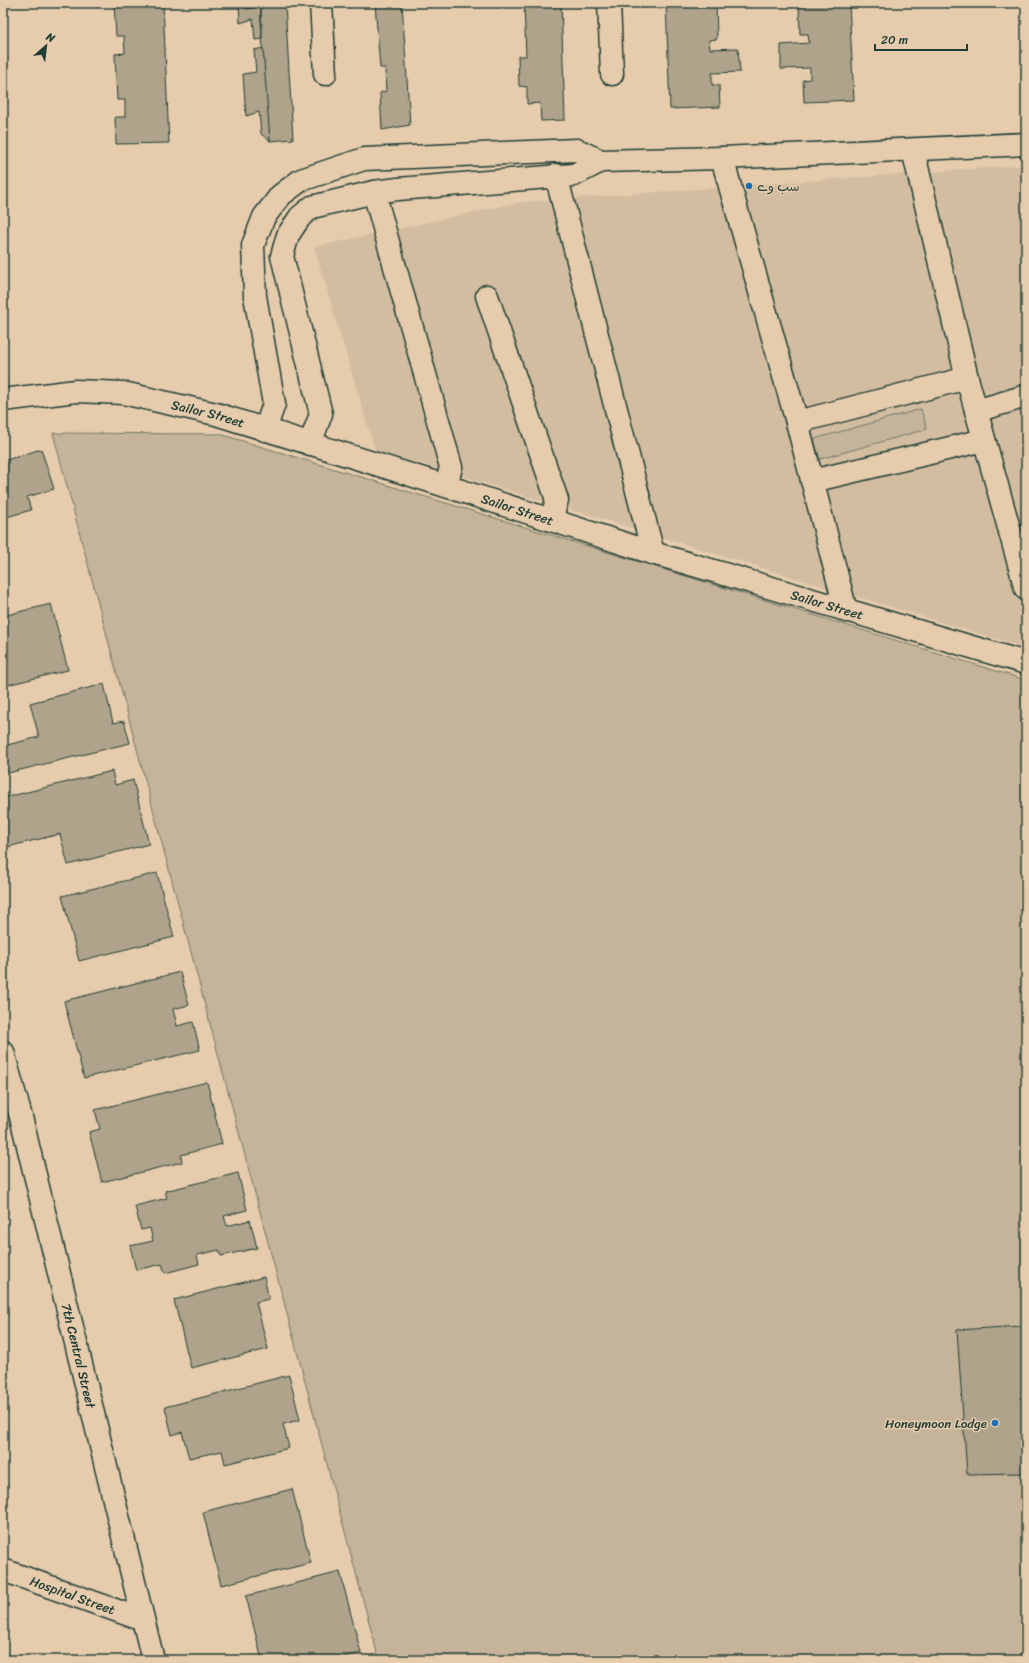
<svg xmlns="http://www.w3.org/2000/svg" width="1029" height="1663" viewBox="0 0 1029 1663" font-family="Sriracha,'Playpen Sans Arabic',sans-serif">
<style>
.built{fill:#d2bda1}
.green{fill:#c5b49a;stroke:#727867}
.building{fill:#afa38b;stroke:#1f3d34}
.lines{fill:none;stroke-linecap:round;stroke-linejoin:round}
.minor-casing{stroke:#1f3d34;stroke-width:25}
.tertiary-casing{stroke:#1f3d34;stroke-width:25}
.minor{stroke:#e6ccad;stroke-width:22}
.tertiary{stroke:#e6ccad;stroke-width:22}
.poi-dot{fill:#1f6fb2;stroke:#e6ccad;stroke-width:1.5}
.labels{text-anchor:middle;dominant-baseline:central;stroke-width:3;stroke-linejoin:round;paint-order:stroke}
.poi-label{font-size:13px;fill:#1f3d34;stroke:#e6ccad;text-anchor:start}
.street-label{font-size:13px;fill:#1f3d34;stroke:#e6ccad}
</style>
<rect width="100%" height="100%" fill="#e6ccad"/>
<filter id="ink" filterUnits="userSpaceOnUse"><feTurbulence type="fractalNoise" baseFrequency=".025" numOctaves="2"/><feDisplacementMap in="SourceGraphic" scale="8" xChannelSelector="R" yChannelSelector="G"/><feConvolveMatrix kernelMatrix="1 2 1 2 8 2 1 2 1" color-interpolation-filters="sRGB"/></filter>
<g filter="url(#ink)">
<!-- built -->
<polygon class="built" points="1026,165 1026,648 375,450 314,247 521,202"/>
<!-- green -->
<g class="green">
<polygon points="921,409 927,429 820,459 814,439"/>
<polygon points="53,433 220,434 1026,680 1026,1660 379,1660"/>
</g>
<!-- building -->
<g class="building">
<polygon points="114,3 163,3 169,143 116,144 115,117 125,117 125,100 117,100 115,54 125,53 124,36 116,36"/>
<polygon points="239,3 260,3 262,39 255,40 253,19 240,23"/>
<polygon points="246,3 285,3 293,139 270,141 265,100 251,104 250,83 264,81 261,7 246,9"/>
<polygon points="375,3 402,3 410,125 382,130 380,93 386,91 385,68 380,68"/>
<polygon points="524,3 561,3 565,120 541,121 540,103 527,104 527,87 519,86 518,56 526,56"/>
<polygon points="666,3 716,3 717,39 709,40 710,49 738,48 740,72 712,73 712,85 719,85 720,107 670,109"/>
<polygon points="799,3 849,3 854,100 804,102 803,80 810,79 810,68 781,69 781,45 809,43 808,34 800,34"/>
<polygon points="263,48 270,141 261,134 259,112 246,116 243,74 256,72 254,50"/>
<polygon points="41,449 54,489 27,497 31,510 3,518 3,461"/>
<polygon points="51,604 68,670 3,686 3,616"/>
<polygon points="104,684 113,723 124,721 130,743 4,774 3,746 39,737 30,703"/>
<polygon points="112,771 115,785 133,780 149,844 68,865 60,834 3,848 3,798"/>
<polygon points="157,873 174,937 79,961 62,896"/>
<polygon points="180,972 189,1005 173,1009 177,1026 193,1022 200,1050 84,1078 64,1001"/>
<polygon points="207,1082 222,1144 181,1155 182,1162 102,1182 89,1132 100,1129 95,1110"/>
<polygon points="238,1173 247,1210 224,1216 227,1226 250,1220 257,1248 221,1256 219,1250 197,1255 199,1264 165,1273 162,1264 136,1270 130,1246 153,1241 150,1228 141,1230 135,1206 167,1198 165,1191"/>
<polygon points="264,1277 269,1299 256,1302 268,1349 191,1368 174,1300"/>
<polygon points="1022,1326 1026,1372 1026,1473 967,1474 957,1330"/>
<polygon points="289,1375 300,1420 283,1424 289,1448 225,1464 222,1451 189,1458 182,1432 172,1435 165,1407"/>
<polygon points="292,1489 311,1563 221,1585 203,1512"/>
<polygon points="340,1572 361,1653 333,1660 262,1660 246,1596"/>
</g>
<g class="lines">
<defs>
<g id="minor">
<polyline points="321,3 325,74"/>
<polyline points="609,3 612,74"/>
<polyline points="913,150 967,378 1026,589"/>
<polyline points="722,158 797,422 846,611"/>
<polyline points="556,175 653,553"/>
<polyline points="374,192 451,467 446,486"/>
<polyline points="487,296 557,500 551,520"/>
<polyline points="976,411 1026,396"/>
<polyline points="797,422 967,378"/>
<polyline points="265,430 274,404 255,296 253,245 264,217 281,195 301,180 364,159 577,150 601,161"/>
<polyline points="310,444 321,414 282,256 288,235 300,217 312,207 374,192 398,189 574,175 601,161 722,158 1026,144"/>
<polyline points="812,481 984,440"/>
<path id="s1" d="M 3,1052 L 21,1117 L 153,1660"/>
<path id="s2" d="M 3,1570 L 143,1620"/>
</g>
<g id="tertiary">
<path id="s3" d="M 3,400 L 76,391 L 123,393 L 216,414 L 446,486 L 653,553 L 1026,663"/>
</g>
</defs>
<!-- minor casing -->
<use href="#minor" class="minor-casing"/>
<!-- tertiary casing -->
<use href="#tertiary" class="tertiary-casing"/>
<!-- minor -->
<use href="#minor" class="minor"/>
<!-- tertiary -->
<use href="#tertiary" class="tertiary"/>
</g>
</g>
<!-- markers -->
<g class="poi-dot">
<circle cx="749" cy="186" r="4"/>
<circle cx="995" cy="1423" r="4"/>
</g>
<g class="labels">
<!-- poi labels -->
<g class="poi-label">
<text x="757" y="186">سب وے</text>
<text x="987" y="1423" text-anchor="end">Honeymoon Lodge</text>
</g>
<!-- street labels -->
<g class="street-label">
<text stroke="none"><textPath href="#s3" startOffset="208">Sailor Street</textPath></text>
<text stroke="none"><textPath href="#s3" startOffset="532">Sailor Street</textPath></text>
<text stroke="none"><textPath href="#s3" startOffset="856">Sailor Street</textPath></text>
<text stroke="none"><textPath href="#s1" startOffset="313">7th Central Street</textPath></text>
<text stroke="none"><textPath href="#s2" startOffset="74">Hospital Street</textPath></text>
</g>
</g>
<!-- margin -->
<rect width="1029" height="1663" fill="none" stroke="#e6ccad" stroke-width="16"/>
<rect x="8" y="8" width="1013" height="1647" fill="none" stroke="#1f3d34" stroke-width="1.5" filter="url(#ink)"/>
<!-- north arrow -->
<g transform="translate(46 46) rotate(28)" stroke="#e6ccad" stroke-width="3" paint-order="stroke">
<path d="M0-3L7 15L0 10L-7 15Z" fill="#1f3d34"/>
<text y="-6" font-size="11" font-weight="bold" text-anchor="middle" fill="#1f3d34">N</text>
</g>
<!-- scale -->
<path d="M875 44v6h92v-6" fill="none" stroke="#1f3d34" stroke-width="2"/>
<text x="881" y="44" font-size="12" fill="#1f3d34" stroke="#e6ccad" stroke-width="3" paint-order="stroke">20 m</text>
</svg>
